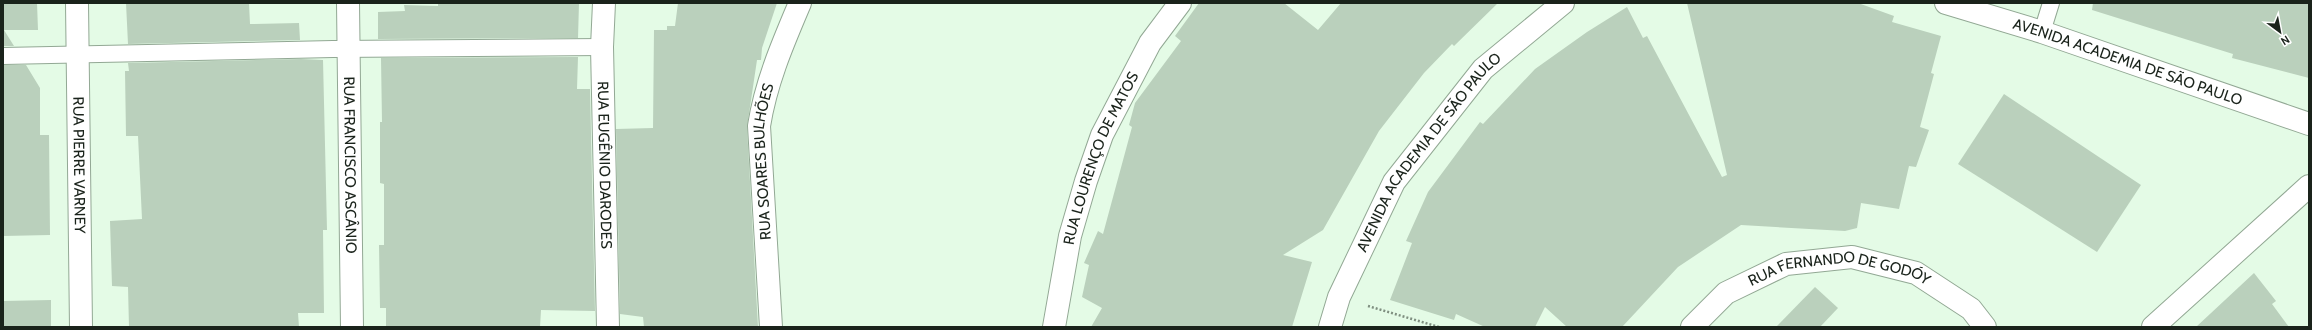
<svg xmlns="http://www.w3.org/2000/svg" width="2312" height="330" viewBox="0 0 2312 330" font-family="Cabin,sans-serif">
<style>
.building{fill:#bad0bc}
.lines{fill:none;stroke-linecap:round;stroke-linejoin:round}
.service-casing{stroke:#92a894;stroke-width:18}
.minor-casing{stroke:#92a894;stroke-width:24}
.path{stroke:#7f8f80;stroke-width:2.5;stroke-dasharray:2 2;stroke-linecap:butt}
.service{stroke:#fff;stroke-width:16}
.minor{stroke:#fff;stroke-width:22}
.labels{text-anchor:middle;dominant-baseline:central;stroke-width:4;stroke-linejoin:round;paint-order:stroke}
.street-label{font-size:15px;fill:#1a231b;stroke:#fff}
</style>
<rect width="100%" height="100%" fill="#e4fbe6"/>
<!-- building -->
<g class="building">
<polygon points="3,3 37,3 38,30 4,30 14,46 3,46"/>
<polygon points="126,3 249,3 250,24 299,23 300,40 128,44"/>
<polygon points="438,3 579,3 578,38 378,39 378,12 405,11 404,5 438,6"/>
<polygon points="678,3 777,3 762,48 761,60 757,60 747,127 758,327 644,327 643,317 620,314 616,129 653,128 654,30 667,30 667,26 675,26"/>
<polygon points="1199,3 1284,3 1318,30 1341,3 1498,3 1454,46 1452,44 1424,73 1379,131 1323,230 1283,255 1312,262 1292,327 1091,327 1102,308 1082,297 1089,265 1084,263 1098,231 1103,234 1132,127 1129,125 1135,103 1181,41 1175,36"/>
<polygon points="1687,3 1858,3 1894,16 1892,22 1941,36 1931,73 1934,74 1920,127 1929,130 1916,167 1909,166 1899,209 1861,203 1857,228 1845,231 1741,225 1678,267 1622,327 1567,327 1545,307 1535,327 1485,327 1456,314 1454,320 1390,300 1412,243 1406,241 1428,192 1480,122 1483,124 1535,69 1587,32 1627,7 1643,38 1647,36 1722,177 1727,175"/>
<polygon points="2093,3 2309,3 2309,78 2232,58 2233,54 2092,10"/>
<polygon points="578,57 577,89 590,89 595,311 541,310 540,327 386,327 386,308 380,308 379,245 384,245 384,184 380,183 380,122 382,122 381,58"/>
<polygon points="301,59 323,60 327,230 323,230 324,313 298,313 299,327 129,327 128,287 112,286 110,221 142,219 138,136 126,136 125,71 129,71 128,63"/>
<polygon points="3,65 26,65 40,88 40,135 49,135 50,235 3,236"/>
<polygon points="2004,94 2141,185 2097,252 1958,164"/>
<polygon points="2254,273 2276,301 2272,304 2289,327 2196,327"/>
<polygon points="1815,287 1838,308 1820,327 1776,327"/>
<polygon points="51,300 51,327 3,327 3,301"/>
</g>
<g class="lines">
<defs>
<g id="service">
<polyline points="2042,32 2051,3"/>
<polyline points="3,56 333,49 602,47"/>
</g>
<g id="minor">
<path id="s1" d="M 77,3 L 81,327"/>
<path id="s2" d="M 348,3 L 352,327"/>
<path id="s3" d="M 604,3 L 602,47 L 608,327"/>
<path id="s4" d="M 1946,3 L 2042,32 L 2309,124"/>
<path id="s5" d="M 771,327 L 759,126 C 766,82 783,43 800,3"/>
<path id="s6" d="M 1054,327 L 1070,236 L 1086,181 L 1102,135 L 1150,43 L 1180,3"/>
<path id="s7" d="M 1330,327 L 1339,297 L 1394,182 L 1483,69 L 1563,3"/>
<path id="s8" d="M 1692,327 L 1726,293 L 1786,264 L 1852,257 L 1916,273 L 1971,309 L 1985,327"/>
<polyline points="2153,327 2309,186"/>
</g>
</defs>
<!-- service casing -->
<use href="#service" class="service-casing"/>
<!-- minor casing -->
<use href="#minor" class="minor-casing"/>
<!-- path -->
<polyline class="path" points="1368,306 1439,327"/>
<!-- service -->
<use href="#service" class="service"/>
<!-- minor -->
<use href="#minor" class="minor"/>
</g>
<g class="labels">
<!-- street labels -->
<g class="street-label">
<text stroke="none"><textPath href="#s4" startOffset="191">AVENIDA ACADEMIA DE SÃO PAULO</textPath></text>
<text stroke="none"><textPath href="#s7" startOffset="203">AVENIDA ACADEMIA DE SÃO PAULO</textPath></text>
<text stroke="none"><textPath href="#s6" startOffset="176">RUA LOURENÇO DE MATOS</textPath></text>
<text stroke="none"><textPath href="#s5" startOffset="166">RUA SOARES BULHÕES</textPath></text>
<text stroke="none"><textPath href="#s1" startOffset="162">RUA PIERRE VARNEY</textPath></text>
<text stroke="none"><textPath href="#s2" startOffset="162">RUA FRANCISCO ASCÂNIO</textPath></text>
<text stroke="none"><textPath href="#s3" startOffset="162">RUA EUGÊNIO DARODES</textPath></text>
<text stroke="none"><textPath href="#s8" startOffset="168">RUA FERNANDO DE GODÓY</textPath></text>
</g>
</g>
<!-- border -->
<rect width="2312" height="330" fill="none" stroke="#1a231b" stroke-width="8"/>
<!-- north arrow -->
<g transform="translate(2280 32) rotate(148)" stroke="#ffffff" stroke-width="3" paint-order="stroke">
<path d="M0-3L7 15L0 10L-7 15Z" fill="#1a231b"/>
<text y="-6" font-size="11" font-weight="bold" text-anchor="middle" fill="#1a231b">N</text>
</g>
</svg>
